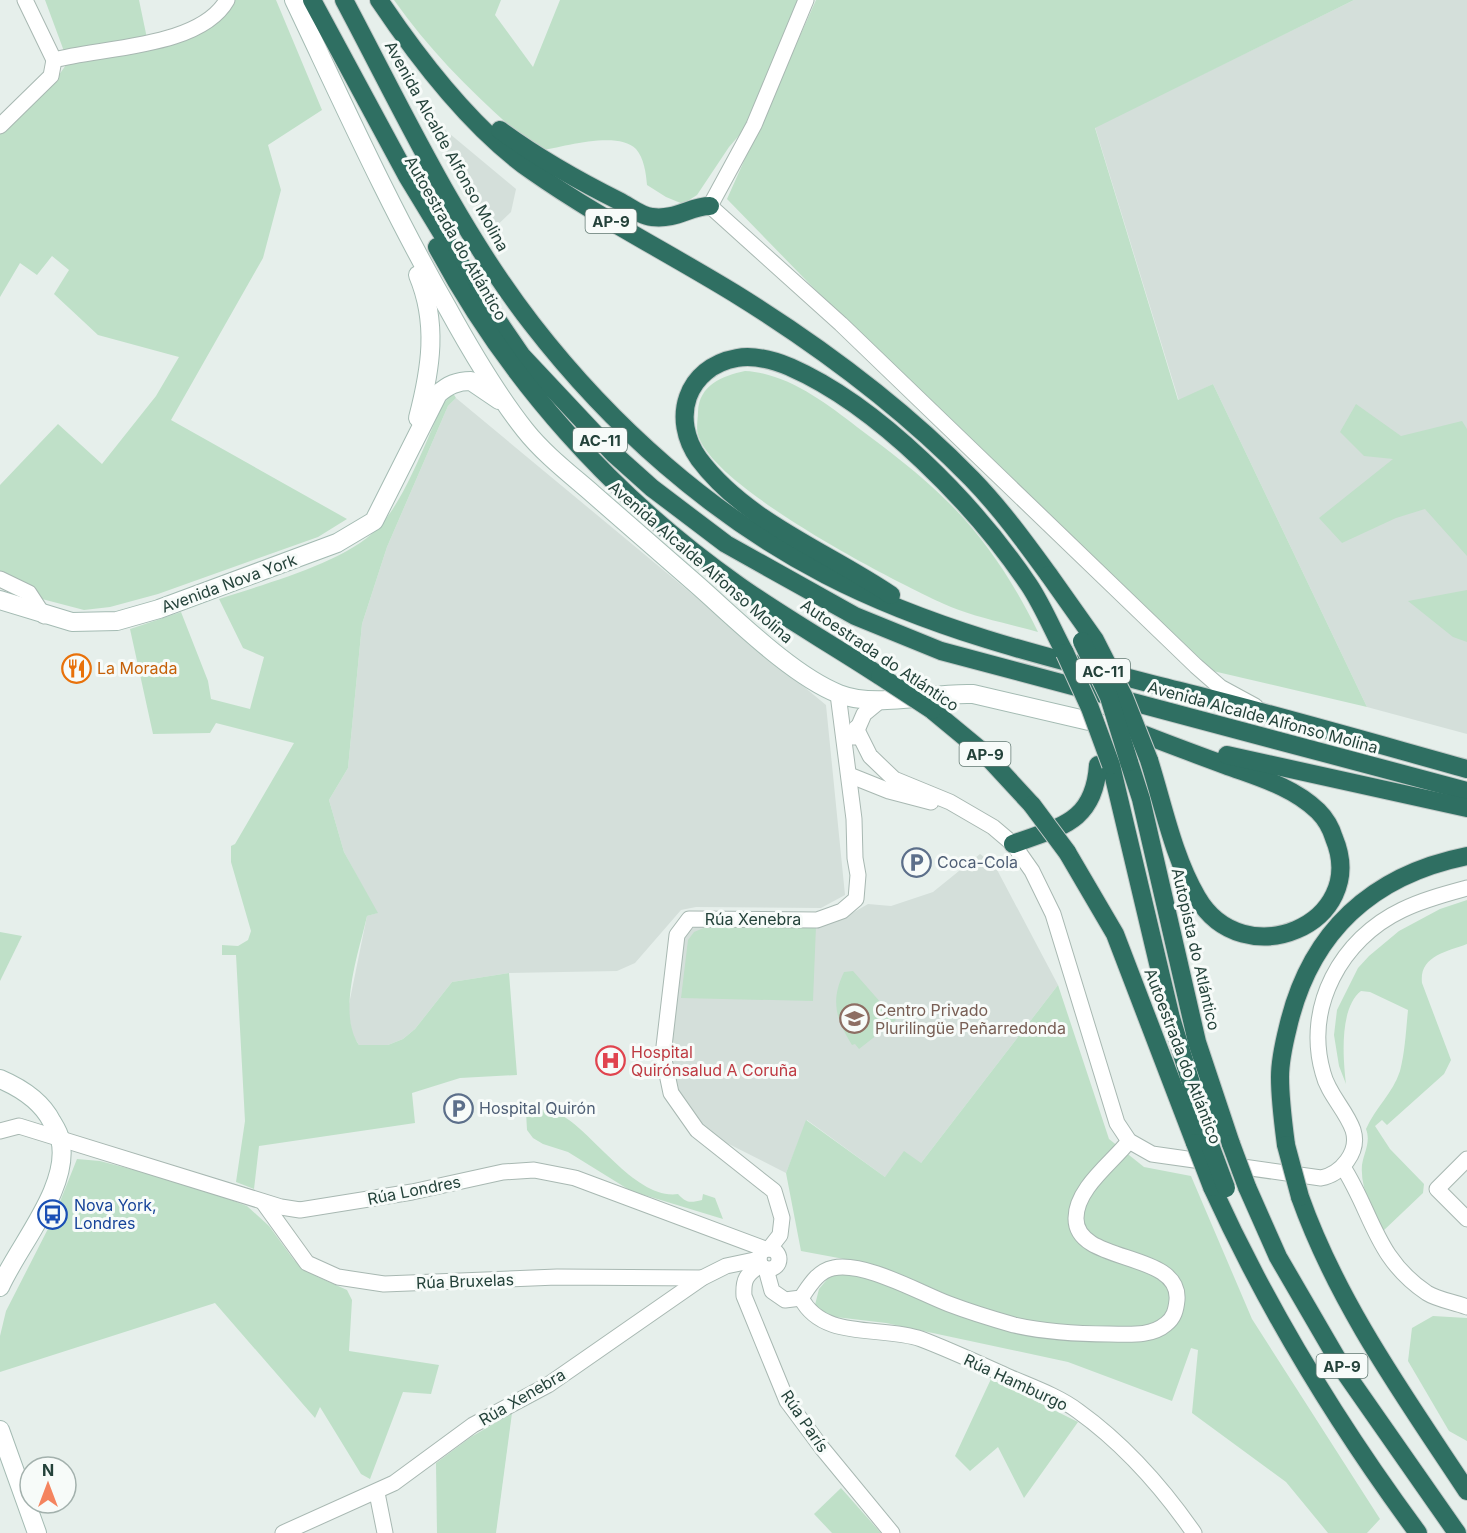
<svg xmlns="http://www.w3.org/2000/svg" width="1467" height="1533" viewBox="0 0 1467 1533" font-family="Inter,sans-serif">
<style>
.built{fill:#d4dfda}
.green{fill:#bfe0c8}
.lines{fill:none;stroke-linecap:round;stroke-linejoin:round}
.street-casing{stroke:#a8b8b2;stroke-width:17}
.secondary-casing{stroke:#a4bbb3;stroke-width:20}
.highway-casing{stroke:#c2cac8;stroke-width:20}
.street{stroke:#fff;stroke-width:15}
.secondary{stroke:#fff;stroke-width:18}
.highway{stroke:#2f6f62;stroke-width:18}
.highway-bridge-casing{stroke:#c2cac8;stroke-width:20;stroke-linecap:butt}
.highway-bridge{stroke:#2f6f62;stroke-width:18}
.labels{text-anchor:middle;dominant-baseline:central;stroke-width:6;stroke-linejoin:round;paint-order:stroke}
.shield{fill:#f7fbf9;stroke:#637a73;stroke-width:1.5}
.shield-label{font-size:15px;font-weight:bold;fill:#24423a}
.street-label{font-size:16px;fill:#24423a;stroke:#f7fbf9}
.food-label{font-size:16px;fill:#c56008;stroke:#f7fbf9;text-anchor:start}
.service-label{font-size:16px;fill:#4e5e75;stroke:#f7fbf9;text-anchor:start}
.education-label{font-size:16px;fill:#785e54;stroke:#f7fbf9;text-anchor:start}
.health-label{font-size:16px;fill:#be3a42;stroke:#f7fbf9;text-anchor:start}
.transit-label{font-size:16px;fill:#164399;stroke:#f7fbf9;text-anchor:start}
</style>
<rect width="100%" height="100%" fill="#e6efeb"/>
<!-- built -->
<g class="built">
<polygon points="1354,0 1467,0 1467,734 1367,707 1213,384 1179,401 1095,127"/>
<polygon points="444,129 516,189 511,212 490,232 439,137"/>
<polygon points="456,398 826,705 845,895 821,908 696,907 681,910 635,963 617,971 509,973 452,982 415,1029 403,1039 388,1045 359,1045 352,1034 348,1009 367,916 377,913 344,852 329,800 348,768 362,624 387,547 448,406"/>
<polygon points="980,854 994,864 1058,985 921,1163 885,1177 807,1120 786,1173 701,1130 677,1096 671,1053 684,938 691,929 705,923 842,919 868,904 891,906 933,892"/>
</g>
<!-- green -->
<g class="green">
<path d="M 45,0 L 139,0 L 149,48 C 174,38 223,26 233,0 L 276,0 L 322,110 L 268,145 L 281,190 L 263,258 L 171,420 L 347,519 L 318,537 L 158,594 L 110,607 L 84,610 L 0,588 L 0,485 L 58,424 L 102,464 L 156,396 L 179,357 L 98,335 L 54,294 L 69,270 L 52,256 L 37,275 L 20,263 L 0,297 L 0,132 L 54,82 L 68,62 Z"/>
<path d="M 394,0 L 501,0 L 495,15 L 533,67 L 560,0 L 802,0 L 750,123 L 729,147 L 697,195 L 683,204 L 666,197 L 647,185 C 646,173 644,158 636,149 C 618,130 562,147 539,151 C 485,106 435,58 394,0 Z"/>
<polygon points="816,0 1354,0 1095,128 1178,400 1213,384 1367,707 1213,671 836,311 727,199"/>
<path d="M 745,371 C 786,373 825,402 857,427 C 888,450 920,474 948,502 C 986,539 1015,585 1038,632 C 1010,624 978,618 951,607 C 898,584 714,489 698,435 C 696,428 698,418 698,412 C 699,385 722,376 745,371 Z"/>
<path d="M 453,393 L 456,398 L 448,406 L 387,547 L 362,624 L 348,768 L 329,800 L 344,852 L 378,913 L 367,916 C 359,952 337,1013 359,1045 L 388,1045 L 403,1039 L 415,1029 L 452,982 L 509,973 L 517,1075 L 460,1078 L 412,1093 L 415,1123 L 259,1146 L 254,1189 L 236,1182 L 245,1121 L 236,955 L 222,955 L 222,945 L 238,946 L 248,940 L 251,931 L 231,862 L 231,846 L 235,844 L 294,743 L 216,723 L 210,733 L 153,734 L 130,629 L 181,612 L 208,681 L 211,699 L 250,709 L 264,657 L 243,648 L 219,599 C 264,584 344,563 377,529 C 405,501 426,440 443,404 Z"/>
<polygon points="1356,404 1401,436 1462,421 1467,429 1467,556 1425,509 1396,518 1342,543 1319,518 1393,459 1364,456 1340,432"/>
<polygon points="1467,590 1467,642 1453,637 1408,601"/>
<path d="M 1467,900 L 1467,944 C 1446,952 1419,956 1422,983 L 1451,1060 L 1444,1074 L 1387,1125 L 1382,1120 L 1375,1126 L 1390,1149 L 1424,1184 L 1423,1193 L 1382,1232 C 1373,1211 1360,1189 1362,1165 C 1364,1152 1371,1142 1366,1129 C 1375,1108 1393,1093 1400,1071 C 1405,1052 1406,1030 1408,1010 L 1370,992 L 1361,991 C 1339,1008 1343,1059 1346,1084 L 1339,1066 L 1334,1035 L 1337,1010 L 1358,968 L 1369,956 L 1399,931 L 1440,909 Z"/>
<polygon points="816,926 813,1001 681,998 688,940 694,932 706,927"/>
<polygon points="0,932 22,936 0,981"/>
<path d="M 853,971 L 896,1020 L 859,1049 L 855,1044 L 852,1045 C 836,1019 830,1001 844,972 Z"/>
<polygon points="1058,985 1109,1139 1144,1167 1191,1176 1252,1319 1380,1519 1367,1533 1328,1533 1286,1482 1192,1413 1198,1350 1191,1348 1172,1401 1068,1362 886,1323 827,1316 815,1305 819,1289 844,1259 801,1251 786,1173 806,1120 885,1177 904,1151 921,1163"/>
<path d="M 532,1107 C 541,1110 554,1111 563,1116 C 596,1136 637,1200 678,1194 C 686,1203 690,1203 702,1200 L 703,1194 L 715,1198 L 723,1219 L 631,1191 L 568,1152 L 543,1144 L 533,1138 L 527,1130 L 526,1112 Z"/>
<polygon points="77,1159 100,1161 191,1185 247,1206 269,1226 294,1260 318,1277 347,1290 352,1300 349,1351 439,1365 431,1394 403,1392 370,1479 361,1474 320,1407 315,1418 215,1303 0,1372 0,1336 6,1311 53,1219"/>
<polygon points="1433,1316 1467,1318 1467,1441 1449,1431 1408,1361 1412,1328"/>
<polygon points="991,1379 1078,1422 1024,1498 998,1447 970,1471 955,1456"/>
<polygon points="512,1413 496,1533 437,1533 436,1463 471,1437"/>
<polygon points="841,1488 881,1533 832,1533 814,1514"/>
</g>
<g class="lines">
<defs>
<g id="street">
<polyline points="25,0 54,60"/>
<polyline points="806,0 754,125 710,206 841,324 1196,666 1220,687 1255,706"/>
<path d="M 54,60 C 101,47 200,48 227,0"/>
<polyline points="0,126 51,76 54,60"/>
<polyline points="0,579 29,593 44,616"/>
<path d="M 856,728 L 870,756 L 894,779 L 950,802 L 993,827 L 1013,844 L 1032,871 L 1053,914 L 1117,1123 L 1129,1141 L 1152,1154 L 1321,1178 C 1341,1174 1360,1152 1353,1130 C 1346,1110 1328,1094 1323,1073 C 1304,1007 1341,939 1402,910 C 1422,900 1445,894 1467,888"/>
<polyline points="854,737 864,714 881,700"/>
<polyline points="849,775 889,791 931,802"/>
<polyline points="0,1131 19,1126 281,1207 300,1210 412,1192 503,1172 534,1170 575,1178 765,1249"/>
<polyline points="1467,1159 1437,1189 1467,1219"/>
<path d="M 1343,1167 C 1373,1214 1375,1258 1427,1293 C 1438,1300 1455,1302 1467,1307"/>
<polyline points="263,1202 307,1263 338,1277 384,1284 557,1277 702,1278"/>
<circle cx="769" cy="1259" r="10"/>
<polyline points="769,1249 780,1235 782,1218 774,1191 697,1130 671,1093 663,1055 677,935 689,919 817,920 842,911 856,899 858,875 855,858 854,819 838,694"/>
<path d="M 761,1265 C 746,1274 743,1280 744,1296 L 787,1401 L 822,1448 L 892,1533"/>
<path d="M 766,1269 L 772,1291 L 785,1300 L 801,1298 C 810,1285 818,1271 833,1268 C 864,1261 920,1293 949,1304 C 970,1312 993,1319 1014,1325 C 1045,1332 1078,1334 1109,1334 C 1128,1334 1151,1337 1166,1324 C 1174,1318 1176,1310 1177,1300 C 1181,1250 1075,1265 1076,1218 C 1076,1188 1113,1162 1129,1141"/>
<path d="M 801,1298 C 823,1341 882,1325 921,1339 C 950,1350 980,1364 1009,1377 C 1032,1387 1058,1396 1078,1411 C 1124,1444 1162,1487 1194,1533"/>
<polyline points="377,1493 385,1533"/>
<polyline points="283,1533 394,1483 473,1425 548,1385 702,1278 726,1266 759,1259"/>
</g>
<g id="secondary">
<path d="M 294,0 C 343,103 390,208 447,307 C 470,349 495,392 525,430 C 544,454 570,474 593,494 C 627,524 661,553 695,583 C 734,617 791,675 839,694 C 877,709 931,692 973,694 L 1132,731"/>
<path d="M 418,418 C 431,368 438,323 418,275"/>
<path d="M 0,600 L 72,622 L 117,621 L 159,609 L 337,543 L 374,521 L 438,394 C 448,385 457,381 471,381 L 499,400"/>
<path d="M 0,1079 C 21,1088 42,1102 52,1122 C 55,1127 59,1133 60,1139 C 72,1185 18,1246 0,1287"/>
<polyline points="0,1430 37,1533"/>
</g>
<g id="highway">
<polyline points="312,0 407,176 472,283 522,356 614,454 652,488 726,544 855,616 941,651 1467,791"/>
<path d="M 344,0 C 402,109 456,226 532,324 C 611,426 711,515 826,575 C 942,635 1070,663 1196,695 C 1287,718 1377,744 1467,769"/>
<path d="M 379,0 C 420,61 472,129 532,171 C 596,216 667,252 734,293 C 818,345 903,408 972,479 C 1001,509 1025,542 1049,575"/>
<path d="M 500,130 C 538,158 577,180 619,201 C 629,206 641,216 652,217 C 677,220 690,206 710,206"/>
<path d="M 437,247 C 509,381 613,497 738,585 C 783,617 833,645 880,676"/>
<path d="M 891,595 C 828,552 746,522 699,459 C 670,419 686,367 737,358 C 754,355 773,360 790,367 C 879,406 975,505 1029,585 C 1043,606 1053,631 1065,653"/>
<polyline points="932,710 984,753 1032,805"/>
<path d="M 1135,731 C 1165,743 1195,754 1225,765 C 1257,777 1292,786 1318,811 C 1325,818 1331,828 1334,838 C 1370,924 1243,977 1197,897 C 1173,856 1163,804 1149,760"/>
<polyline points="1227,755 1467,808"/>
<polyline points="1129,762 1141,799 1197,1042 1231,1144"/>
<polyline points="1111,765 1171,1018 1210,1145"/>
<path d="M 1013,844 C 1058,827 1094,824 1098,765"/>
<polyline points="1067,852 1115,934 1195,1143"/>
<path d="M 1286,1145 C 1283,1122 1280,1100 1280,1077 C 1280,1060 1284,1043 1288,1027 C 1310,932 1372,875 1467,856"/>
<path d="M 1212,1187 C 1268,1310 1338,1425 1418,1533"/>
<polyline points="1247,1187 1278,1257 1346,1374 1457,1533"/>
<path d="M 1300,1197 C 1338,1304 1405,1397 1467,1491"/>
</g>
</defs>
<!-- street casing -->
<use href="#street" class="street-casing"/>
<!-- secondary casing -->
<use href="#secondary" class="secondary-casing"/>
<!-- highway casing -->
<use href="#highway" class="highway-casing"/>
<!-- street -->
<use href="#street" class="street"/>
<!-- secondary -->
<use href="#secondary" class="secondary"/>
<!-- highway -->
<use href="#highway" class="highway"/>
<defs>
<g id="highway-bridge">
<polyline points="1049,575 1095,640 1124,697 1149,760"/>
<polyline points="1082,641 1109,697 1129,762"/>
<polyline points="1065,653 1090,708 1111,765"/>
<polyline points="880,676 932,710"/>
<polyline points="1032,805 1067,852"/>
<polyline points="1195,1143 1212,1187"/>
<polyline points="1231,1144 1247,1187"/>
<polyline points="1210,1145 1226,1188"/>
<polyline points="1286,1145 1300,1197"/>
</g>
</defs>
<!-- highway-bridge casing -->
<use href="#highway-bridge" class="highway-bridge-casing"/>
<!-- highway-bridge -->
<use href="#highway-bridge" class="highway-bridge"/>
</g>
<!-- icons -->
<defs>
<symbol id="restaurant-ring" viewBox="-11 -11 22 22"><circle r="9.5" fill="#f7fbf9" stroke="#e8710a" stroke-width="1.5"/><path d="M-5-6h1v4h1v-4h1v4h1v-4h1v5L-1.5 .5V6h-2V.5L-5-1ZM5-6V6H3V1.5H1.5Q1.5-4 5-6Z" fill="#e8710a"/></symbol>
<symbol id="parking-ring" viewBox="-11 -11 22 22"><circle r="9.5" fill="#f7fbf9" stroke="#5c6f8a" stroke-width="1.5"/><path d="M-3.5-5.5H1a3.5 3.5 0 0 1 0 7H-1V5.5H-3.5ZM-1-3.4V-.6H.8a1.4 1.4 0 0 0 0-2.8Z" fill="#5c6f8a"/></symbol>
<symbol id="school-ring" viewBox="-11 -11 22 22"><circle r="9.5" fill="#f7fbf9" stroke="#8d6e63" stroke-width="1.5"/><path d="M0-5L7-2L0 1L-7-2ZM-4 1L0 2.5L4 1V4Q0 6-4 4Z" fill="#8d6e63"/></symbol>
<symbol id="hospital-ring" viewBox="-11 -11 22 22"><circle r="9.5" fill="#f7fbf9" stroke="#e0444e" stroke-width="1.5"/><path d="M-5-5h3v3.5h4V-5h3V5h-3V1.5h-4V5h-3Z" fill="#e0444e"/></symbol>
<symbol id="bus-ring" viewBox="-11 -11 22 22"><circle r="9.5" fill="#f7fbf9" stroke="#1a4fb4" stroke-width="1.5"/><path d="M-5-6H5V4H4V6H2V4H-2V6H-4V4H-5ZM-3.5-4V0h7V-4ZM-3.5 1.2v1.5H-2V1.2ZM2 1.2v1.5H3.5V1.2Z" fill="#1a4fb4"/></symbol>
</defs>
<g fill-rule="evenodd">
<use href="#restaurant-ring" x="60" y="652" width="33" height="33"/>
<use href="#parking-ring" x="900" y="846" width="33" height="33"/>
<use href="#school-ring" x="838" y="1002" width="33" height="33"/>
<use href="#hospital-ring" x="594" y="1044" width="33" height="33"/>
<use href="#parking-ring" x="442" y="1092" width="33" height="33"/>
<use href="#bus-ring" x="36" y="1198" width="33" height="33"/>
</g>
<g class="labels">
<!-- shield labels -->
<g class="shield">
<rect x="585.5" y="209" width="51" height="24" rx="4.5"/>
<rect x="573" y="428" width="54" height="24" rx="4.5"/>
<rect x="1076" y="659" width="54" height="24" rx="4.5"/>
<rect x="959.5" y="742" width="51" height="24" rx="4.5"/>
<rect x="1316.5" y="1354" width="51" height="24" rx="4.5"/>
</g>
<g class="shield-label">
<text x="611" y="221">AP-9</text>
<text x="600" y="440">AC-11</text>
<text x="1103" y="671">AC-11</text>
<text x="985" y="754">AP-9</text>
<text x="1342" y="1366">AP-9</text>
</g>
<!-- street labels -->
<g class="street-label">
<text transform="translate(447 146) rotate(61)">Avenida Alcalde Alfonso Molina</text>
<text transform="translate(456 238) rotate(60)">Autoestrada do Atlántico</text>
<text transform="translate(701 562) rotate(41)">Avenida Alcalde Alfonso Molina</text>
<text transform="translate(229 583) rotate(-20)">Avenida Nova York</text>
<text transform="translate(880 655) rotate(34)">Autoestrada do Atlántico</text>
<text transform="translate(1263 717) rotate(15)">Avenida Alcalde Alfonso Molina</text>
<text x="753" y="919">Rúa Xenebra</text>
<text transform="translate(1196 949) rotate(77)">Autopista do Atlántico</text>
<text transform="translate(1183 1056) rotate(69)">Autoestrada do Atlántico</text>
<text transform="translate(414 1190) rotate(-11)">Rúa Londres</text>
<text transform="translate(465 1281) rotate(-2)">Rúa Bruxelas</text>
<text transform="translate(1016 1382) rotate(25)">Rúa Hamburgo</text>
<text transform="translate(522 1397) rotate(-30)">Rúa Xenebra</text>
<text transform="translate(805 1421) rotate(56)">Rúa París</text>
</g>
<!-- food labels -->
<g class="food-label">
<text x="97" y="668">La Morada</text>
</g>
<!-- service labels -->
<g class="service-label">
<text x="937" y="862">Coca-Cola</text>
<text x="479" y="1108">Hospital Quirón</text>
</g>
<!-- education labels -->
<g class="education-label">
<text x="875" y="1010">Centro Privado<tspan x="875" dy="18">Plurilingüe Peñarredonda</tspan></text>
</g>
<!-- health labels -->
<g class="health-label">
<text x="631" y="1052">Hospital<tspan x="631" dy="18">Quirónsalud A Coruña</tspan></text>
</g>
<!-- transit labels -->
<g class="transit-label">
<text x="74" y="1205">Nova York,<tspan x="74" dy="18">Londres</tspan></text>
</g>
</g>
<!-- north arrow -->
<g transform="translate(48 1485)"><circle r="28" fill="#f7fbf9" stroke="#a3b1ad" stroke-width="1.5"/>
<path d="M0-4.5L10 22L0 15L-10 22Z" fill="#f4845f"/>
<text y="-9" font-size="16" font-weight="bold" text-anchor="middle" fill="#24423a">N</text>
</g>
</svg>
